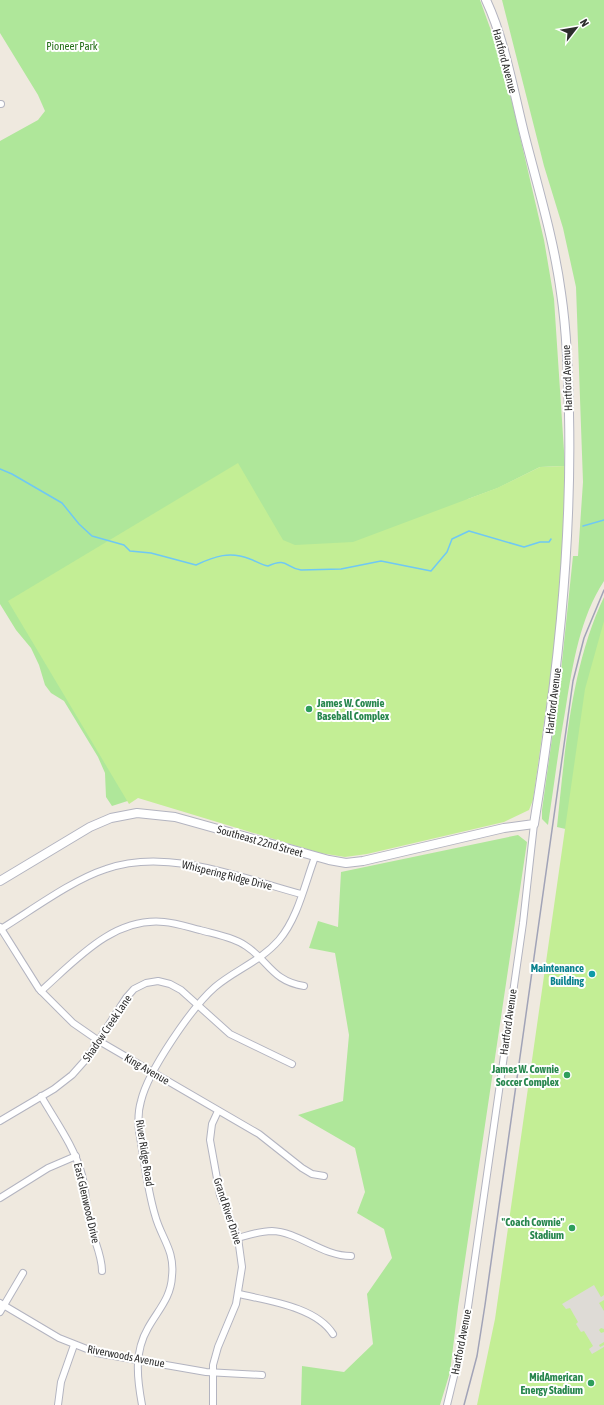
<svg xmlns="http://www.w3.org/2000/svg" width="604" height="1405" viewBox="0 0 604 1405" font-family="'Asap Condensed',sans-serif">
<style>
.green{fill:#afe79a}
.pitch{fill:#c3ee95}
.plaza{fill:#dedbd6}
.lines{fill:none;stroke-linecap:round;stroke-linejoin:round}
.stream{stroke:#6fc8f4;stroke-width:1.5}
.minor-casing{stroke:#b3b4c0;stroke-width:8}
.tertiary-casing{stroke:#b3b4c0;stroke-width:10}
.minor{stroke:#fff;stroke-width:6}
.tertiary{stroke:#fff;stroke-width:8}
.rail{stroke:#a1a3b7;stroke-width:1.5}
.leisure-dot{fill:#2e9e5b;stroke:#fff;stroke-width:1.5}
.culture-dot{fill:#0f9aa8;stroke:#fff;stroke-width:1.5}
.labels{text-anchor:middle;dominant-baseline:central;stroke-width:4;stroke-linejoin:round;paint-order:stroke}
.park-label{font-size:11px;fill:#256e18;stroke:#fff}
.street-label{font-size:11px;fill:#2d2d2d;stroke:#fff}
.leisure-label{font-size:11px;font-weight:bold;fill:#27864d;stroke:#fff;text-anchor:end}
.culture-label{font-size:11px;font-weight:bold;fill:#0d838f;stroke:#fff;text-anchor:end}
</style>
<rect width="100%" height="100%" fill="#efe9df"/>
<!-- green -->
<g class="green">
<polygon points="0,0 480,0 498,50 512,102 544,240 554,299 565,466 540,467 498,488 468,499 143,796 112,806 106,797 105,773 98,757 64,701 51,693 45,685 39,665 31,648 16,630 0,604 0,141 38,120 45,111 38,95 0,33"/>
<path d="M 502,0 L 604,0 L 604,581 C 580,618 573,663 566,706 C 559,745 554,785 548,825 L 542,819 L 542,810 L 560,681 L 573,556 L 578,556 L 583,482 L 576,287 L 563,228 L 544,166 Z"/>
<path d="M 604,597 L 604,838 L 557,827 C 565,751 571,666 604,597 Z"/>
<polygon points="518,835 527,842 458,1307 450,1372 440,1405 301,1405 302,1366 344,1372 373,1344 367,1294 392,1258 384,1229 357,1213 365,1192 355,1148 298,1115 343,1101 349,1035 335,953 309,948 318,921 338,927 341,872"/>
</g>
<!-- pitch -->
<g class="pitch">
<polygon points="238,463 283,540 295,545 353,542 497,488 540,467 565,466 564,541 557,631 533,800 529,810 504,822 367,854 345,857 320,853 138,798 129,804 8,601"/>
<polygon points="604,621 604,1405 477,1405 495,1319 585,689"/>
</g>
<!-- plaza -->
<polygon class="plaza" points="594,1285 601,1297 604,1295 604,1300 599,1303 604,1311 604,1329 601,1328 599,1330 601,1333 604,1332 604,1330 604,1342 599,1345 600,1347 604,1345 604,1347 592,1354 589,1349 593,1346 584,1331 581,1332 576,1324 578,1322 570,1308 566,1309 562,1304"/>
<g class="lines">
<!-- stream -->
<g class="stream">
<path d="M 0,469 L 12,474 L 62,503 L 79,524 L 92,536 L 124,545 L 130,551 L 151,553 L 196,565 C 215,556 230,551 250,559 C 256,561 261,565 268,566 C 288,557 285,568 301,570 L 341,569 L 381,561 L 431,571 L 447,552 L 452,539 L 469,531 L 524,547 L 540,542 L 549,542 L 551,539"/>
<polyline points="583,526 604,520"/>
</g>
<defs>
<g id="minor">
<polyline points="0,104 1,104"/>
<polyline points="0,927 39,989 73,1023 99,1041 259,1134 302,1168 312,1174 324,1176"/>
<path d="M 1,929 C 32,910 72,880 106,869 C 167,847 241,878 301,894"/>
<path d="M 41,991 C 76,960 113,917 164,922 C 176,923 188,927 200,930 C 214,934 233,937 246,946 C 269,961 272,981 304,986"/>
<path d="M 41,1096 C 56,1122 74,1146 82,1175 C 86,1191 86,1207 90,1223 C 93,1239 102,1254 102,1271"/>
<polyline points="0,1121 54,1089 72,1075 88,1057 126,998 134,989 146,983 158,981 170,984 181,990 230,1034 292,1064"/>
<polyline points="0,1198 48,1168 76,1156"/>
<path d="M 238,1238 C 249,1235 260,1231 272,1231 C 299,1232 322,1256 351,1256"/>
<path d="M 239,1294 C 269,1301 316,1307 333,1334"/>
<polyline points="0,1303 59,1338 97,1353 206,1372 262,1375"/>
<polyline points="0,1312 23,1273"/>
<polyline points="58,1405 61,1382 74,1345"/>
<path d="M 142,1405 C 137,1378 134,1352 148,1328 C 158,1310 171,1298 172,1276 C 175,1250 161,1238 155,1215 C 147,1188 144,1159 139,1131 C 138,1121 138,1111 141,1101 C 148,1071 192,1007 215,987 C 235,970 261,961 279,940 C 298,918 305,883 315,857"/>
<polyline points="213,1405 213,1365 218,1347 236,1304 242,1267 238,1238 220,1195 210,1140 212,1124 218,1111"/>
<polyline points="447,1405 464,1335 523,923 534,824"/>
</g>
<path id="tertiary" d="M 0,881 L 90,827 L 111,818 L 137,813 L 175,817 L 329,860 L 346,863 L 363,861 L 504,828 L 534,824 C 556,688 572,552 569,414 C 568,374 567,333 561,293 C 554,240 538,188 525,137 C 514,94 505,40 486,0"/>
</defs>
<!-- minor casing -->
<use href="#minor" class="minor-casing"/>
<!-- tertiary casing -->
<use href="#tertiary" class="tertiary-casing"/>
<!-- minor -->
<use href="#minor" class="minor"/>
<!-- tertiary -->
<use href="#tertiary" class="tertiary"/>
<!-- rail -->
<polyline class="rail" points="464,1405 477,1356 485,1305 573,681 584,638 604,590"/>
</g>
<!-- markers -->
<g class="leisure-dot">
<circle cx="309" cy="709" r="4"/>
<circle cx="567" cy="1075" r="4"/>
<circle cx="572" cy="1228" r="4"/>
<circle cx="591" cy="1383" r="4"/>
</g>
<circle class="culture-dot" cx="592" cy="974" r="4"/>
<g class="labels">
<!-- park labels -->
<g class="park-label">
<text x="72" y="46">Pioneer Park</text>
</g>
<!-- street labels -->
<g class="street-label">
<text transform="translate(505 61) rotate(75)">Hartford Avenue</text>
<text transform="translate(567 378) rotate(-92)">Hartford Avenue</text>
<text transform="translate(553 701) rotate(-83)">Hartford Avenue</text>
<text transform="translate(260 841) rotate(16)">Southeast 22nd Street</text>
<text transform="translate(227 875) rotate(14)">Whispering Ridge Drive</text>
<text transform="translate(508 1022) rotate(-82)">Hartford Avenue</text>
<text transform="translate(107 1028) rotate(-56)">Shadow Creek Lane</text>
<text transform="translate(147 1069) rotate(30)">King Avenue</text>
<text transform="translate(145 1153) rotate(81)">River Ridge Road</text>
<text transform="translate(87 1203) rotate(77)">East Glenwood Drive</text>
<text transform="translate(228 1211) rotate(72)">Grand River Drive</text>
<text transform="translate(461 1342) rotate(-79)">Hartford Avenue</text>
<text transform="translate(126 1356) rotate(11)">Riverwoods Avenue</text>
</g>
<!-- leisure labels -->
<g class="leisure-label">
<text x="317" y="703" text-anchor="start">James W. Cownie<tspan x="317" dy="13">Baseball Complex</tspan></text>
<text x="559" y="1069">James W. Cownie<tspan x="559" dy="13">Soccer Complex</tspan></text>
<text x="564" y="1222">"Coach Cownie"<tspan x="564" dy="13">Stadium</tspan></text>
<text x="583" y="1377">MidAmerican<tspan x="583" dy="13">Energy Stadium</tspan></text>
</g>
<!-- culture labels -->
<g class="culture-label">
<text x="584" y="968">Maintenance<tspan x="584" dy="13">Building</tspan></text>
</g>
</g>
<!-- north arrow -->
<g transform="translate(576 28) rotate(59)" stroke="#ffffff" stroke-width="3" paint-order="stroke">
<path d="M0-3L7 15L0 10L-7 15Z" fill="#2d2d2d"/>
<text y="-6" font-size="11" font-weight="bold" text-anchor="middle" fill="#2d2d2d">N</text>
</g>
</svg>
